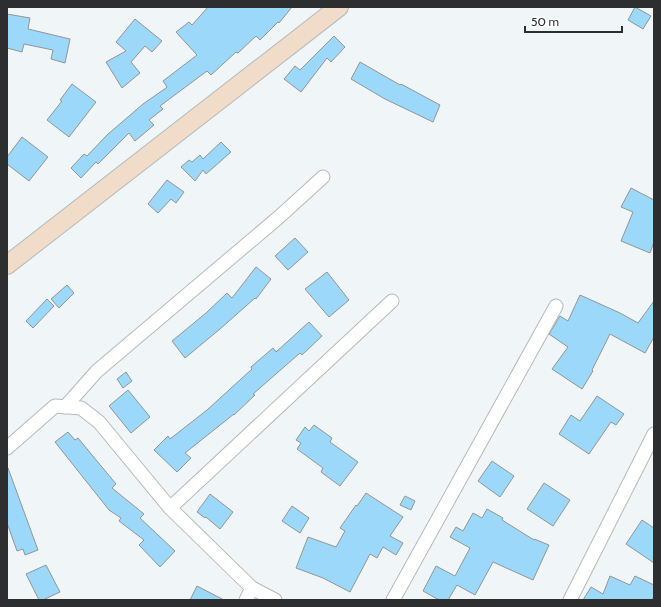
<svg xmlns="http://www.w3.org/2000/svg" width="661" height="607" viewBox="0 0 661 607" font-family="Cabin,sans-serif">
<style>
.building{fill:#9bd8f9;stroke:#929698}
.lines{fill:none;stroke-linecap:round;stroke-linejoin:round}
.street-casing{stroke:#b5babc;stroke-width:15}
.secondary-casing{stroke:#b5babc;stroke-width:20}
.street{stroke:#fff;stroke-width:13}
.secondary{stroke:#f0dcc8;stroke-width:18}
</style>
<rect width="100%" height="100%" fill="#f0f5f8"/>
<!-- building -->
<g class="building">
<polygon points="208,7 292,7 279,23 278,22 260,40 256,36 238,53 236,52 211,75 207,71 160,106 163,109 149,120 154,125 135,141 129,133 98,164 96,162 81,178 71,168 84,154 87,156 107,135 143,104 166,88 167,87 163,81 197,55 176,32 189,22 192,25"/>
<polygon points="635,7 651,16 643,29 628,20"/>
<polygon points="7,14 30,18 28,29 70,39 65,63 51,59 53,50 24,44 22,52 7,48"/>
<polygon points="135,19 162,41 152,52 145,46 131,62 140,73 122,88 106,62 126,51 116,42"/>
<polygon points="334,36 345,47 331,62 327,58 301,92 284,79 295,66 300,70"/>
<polygon points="360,62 400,85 401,84 440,105 433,122 385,99 351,79"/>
<polygon points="72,84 96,102 69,137 47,120 62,101 60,100"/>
<polygon points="22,137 48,157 29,181 7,164 7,157"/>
<polygon points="221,142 231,152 206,174 203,170 195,181 181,167 189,160 192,162 200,155 203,159"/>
<polygon points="167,180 184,192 176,203 171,199 158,213 148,204"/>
<polygon points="631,188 654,200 654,242 650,253 621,241 633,212 621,207"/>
<polygon points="295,238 308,252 288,270 275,256"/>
<polygon points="256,267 271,279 256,299 255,298 220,329 185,358 172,341 206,313 227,293 232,298"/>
<polygon points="327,272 349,300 329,317 305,289"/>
<polygon points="67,285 74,293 59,308 51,299"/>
<polygon points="580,295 620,313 638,323 654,301 654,337 645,353 610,334 592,370 593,371 582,389 552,369 568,347 549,334 560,316 568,321"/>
<polygon points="47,299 54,306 33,328 26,321"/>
<polygon points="309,322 322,336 302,355 300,353 253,394 255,395 234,415 234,414 185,453 191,458 177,472 154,450 168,436 170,439 207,410 252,369 251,367 273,348 276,352"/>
<polygon points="126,372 132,381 123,388 117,379"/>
<polygon points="128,390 150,417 131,433 109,406"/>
<polygon points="597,396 624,414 616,425 611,422 589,454 559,434 571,415 580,421"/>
<polygon points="314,425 332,438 330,442 358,462 340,486 321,472 323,468 297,449 301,443 296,440 305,427 309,431"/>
<polygon points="68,432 75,440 78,438 116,484 112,488 144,514 140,518 175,551 160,567 139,545 144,540 119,521 121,518 109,510 55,442"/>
<polygon points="492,461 514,476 500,497 478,481"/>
<polygon points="7,468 8,468 38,550 25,555 23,549 17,551 7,523"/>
<polygon points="544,483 570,500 553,526 527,509"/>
<polygon points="366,493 403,517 390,536 403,543 396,555 383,547 377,558 370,554 350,592 323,578 296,568 308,537 336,547 345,531 340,528 356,505 357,506"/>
<polygon points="210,494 233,512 220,529 206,517 205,518 197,512"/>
<polygon points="405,496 415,501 411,510 400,505"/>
<polygon points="292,506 309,518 300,533 282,521"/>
<polygon points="487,509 503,518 502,520 534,540 534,539 549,545 533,580 493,562 475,595 457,585 448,600 439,600 423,591 436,566 455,576 470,548 450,537 456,527 463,531 473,513 482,518"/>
<polygon points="642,520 654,528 654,563 626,544"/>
<polygon points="46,565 60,592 43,600 39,600 26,574"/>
<polygon points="610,576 630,585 635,576 654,585 654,596 652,600 583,600 591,587 603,594"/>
<polygon points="197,586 224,600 190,600"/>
</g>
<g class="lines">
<defs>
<g id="street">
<polyline points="65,407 97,371 279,217 323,177"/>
<polyline points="7,448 55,406 81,408 99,422 170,508 252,588 275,600"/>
<polyline points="170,508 392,301"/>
<polyline points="246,600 252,588"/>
<polyline points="393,600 556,306"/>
<polyline points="570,600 654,434"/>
</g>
<polyline id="secondary" points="7,265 339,7"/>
</defs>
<!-- street casing -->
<use href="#street" class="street-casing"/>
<!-- secondary casing -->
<use href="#secondary" class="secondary-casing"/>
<!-- street -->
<use href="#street" class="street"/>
<!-- secondary -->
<use href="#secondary" class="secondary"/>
</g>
<!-- border -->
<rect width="661" height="607" fill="none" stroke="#2c2e2f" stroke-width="16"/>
<!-- scale -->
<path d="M525 26v6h97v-6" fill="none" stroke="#2c2e2f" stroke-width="2"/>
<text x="531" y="26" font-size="12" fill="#2c2e2f" stroke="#ffffff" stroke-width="3" paint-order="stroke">50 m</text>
</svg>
